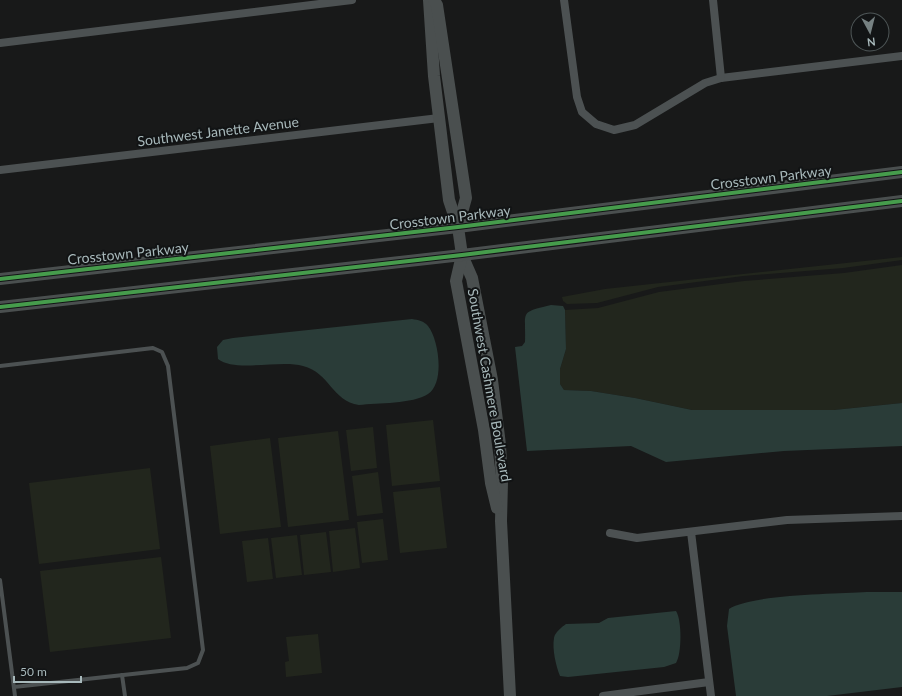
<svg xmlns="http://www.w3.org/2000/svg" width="902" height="696" viewBox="0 0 902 696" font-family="Lato,sans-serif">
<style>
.green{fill:#22261d}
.water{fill:#2a3c38}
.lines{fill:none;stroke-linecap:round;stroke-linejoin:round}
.lane{stroke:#4c5152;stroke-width:4}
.street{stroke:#4c5152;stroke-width:8}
.secondary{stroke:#4a4f4f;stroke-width:12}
.cycleway-casing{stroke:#121415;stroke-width:6}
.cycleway{stroke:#469c4c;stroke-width:4}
.labels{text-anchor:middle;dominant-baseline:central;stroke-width:4;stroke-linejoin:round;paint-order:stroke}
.street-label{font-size:14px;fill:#a8b9bb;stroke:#121415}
</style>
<rect width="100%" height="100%" fill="#181919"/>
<!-- green -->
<g class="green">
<polygon points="902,257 902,260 843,268 743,276 658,287 597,303 567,304 563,301 562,297 605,289"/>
<polygon points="902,265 902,403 834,410 692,410 635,398 591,391 564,390 560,384 560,369 566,349 565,310 598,308 659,292 744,281 844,273"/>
<polygon points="433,420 440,481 392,486 386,425"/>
<polygon points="373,427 377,468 351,471 346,430"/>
<polygon points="338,431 349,520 288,527 278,438"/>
<polygon points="270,438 281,527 220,534 210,446"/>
<polygon points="150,468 160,549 39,564 29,483"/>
<polygon points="378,472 383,513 357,516 352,476"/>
<polygon points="440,487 447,548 400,553 393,492"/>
<polygon points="383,519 388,560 362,563 357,522"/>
<polygon points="355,528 360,568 333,572 329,531"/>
<polygon points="326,532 331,572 304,575 300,535"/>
<polygon points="297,535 302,575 276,578 271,538"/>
<polygon points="268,538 273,579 247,582 242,541"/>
<polygon points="161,557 171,638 50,652 40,571"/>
<polygon points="318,634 322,673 286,677 285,662 289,661 286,637"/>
</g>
<!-- water -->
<g class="water">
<path d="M 551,305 L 563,306 L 565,310 L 566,349 L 560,369 L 560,384 L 564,390 L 591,391 L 635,398 L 692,410 L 834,410 L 902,403 L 902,446 L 784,451 L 666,462 L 631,446 L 527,451 L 515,347 L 522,346 L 525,342 C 526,310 519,313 551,305 Z"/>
<path d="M 412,319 C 418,320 424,321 428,326 C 439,340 445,383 428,394 C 413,404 377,403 359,405 C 332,401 330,373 303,366 C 280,359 236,373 218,359 L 217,347 L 223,340 L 233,338 Z"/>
<path d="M 867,592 L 902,592 L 902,687 L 827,696 L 736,696 L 727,626 L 729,609 C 753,594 835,594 867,592 Z"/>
<path d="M 676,611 C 682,620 682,654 676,663 L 664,667 L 568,677 L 560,676 C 556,666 552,649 554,638 C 555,632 562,627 566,624 L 599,623 L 608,618 Z"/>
</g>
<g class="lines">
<!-- lane -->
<g class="lane">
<polyline points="0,366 153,348 162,352 168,366 203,650 198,663 187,668 14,687"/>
<polyline points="0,580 15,696"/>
<polyline points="122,675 125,696"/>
</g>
<!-- street -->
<g class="street">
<polyline points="564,0 577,97 582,112 596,124 614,130 635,125 705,83 721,78 902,56"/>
<polyline points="713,0 721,78"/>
<polyline points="0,43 352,0"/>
<polyline points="0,170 439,118"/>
<polyline points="691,532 711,696"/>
<polyline points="610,533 637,538 787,520 902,516"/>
<polyline points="603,696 709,682"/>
</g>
<!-- secondary -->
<g class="secondary">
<polyline points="429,0 434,76 449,200 458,227 462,255 472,278 492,380 500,445 502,482 501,521 510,696"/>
<polyline points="434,0 437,5 466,198 458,227"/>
<polyline points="462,255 456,281 484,430 491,483 497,508"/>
<polyline points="0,279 458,227 902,172"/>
<polyline points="0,307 462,255 902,201"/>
</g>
<defs>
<g id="cycleway">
<polyline points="0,279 458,227 902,172"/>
<polyline points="0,307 462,255 902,201"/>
</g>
</defs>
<!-- cycleway casing -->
<use href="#cycleway" class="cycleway-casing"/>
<!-- cycleway -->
<use href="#cycleway" class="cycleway"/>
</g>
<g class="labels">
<!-- street labels -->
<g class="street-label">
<text transform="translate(218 131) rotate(-7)">Southwest Janette Avenue</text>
<text transform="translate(771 177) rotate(-7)">Crosstown Parkway</text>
<text transform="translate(450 217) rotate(-7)">Crosstown Parkway</text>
<text transform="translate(128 253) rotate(-6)">Crosstown Parkway</text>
<text transform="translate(490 385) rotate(80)">Southwest Cashmere Boulevard</text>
</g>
</g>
<!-- north arrow -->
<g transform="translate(870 32) rotate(173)"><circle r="19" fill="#121415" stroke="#4e5657"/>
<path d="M0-3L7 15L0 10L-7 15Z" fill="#768182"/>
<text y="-6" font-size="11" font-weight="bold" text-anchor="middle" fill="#a8b9bb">N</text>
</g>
<!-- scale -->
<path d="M14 676v6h67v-6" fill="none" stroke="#a8b9bb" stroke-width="2"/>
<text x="20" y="676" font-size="12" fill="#a8b9bb" stroke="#121415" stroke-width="3" paint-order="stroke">50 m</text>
</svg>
